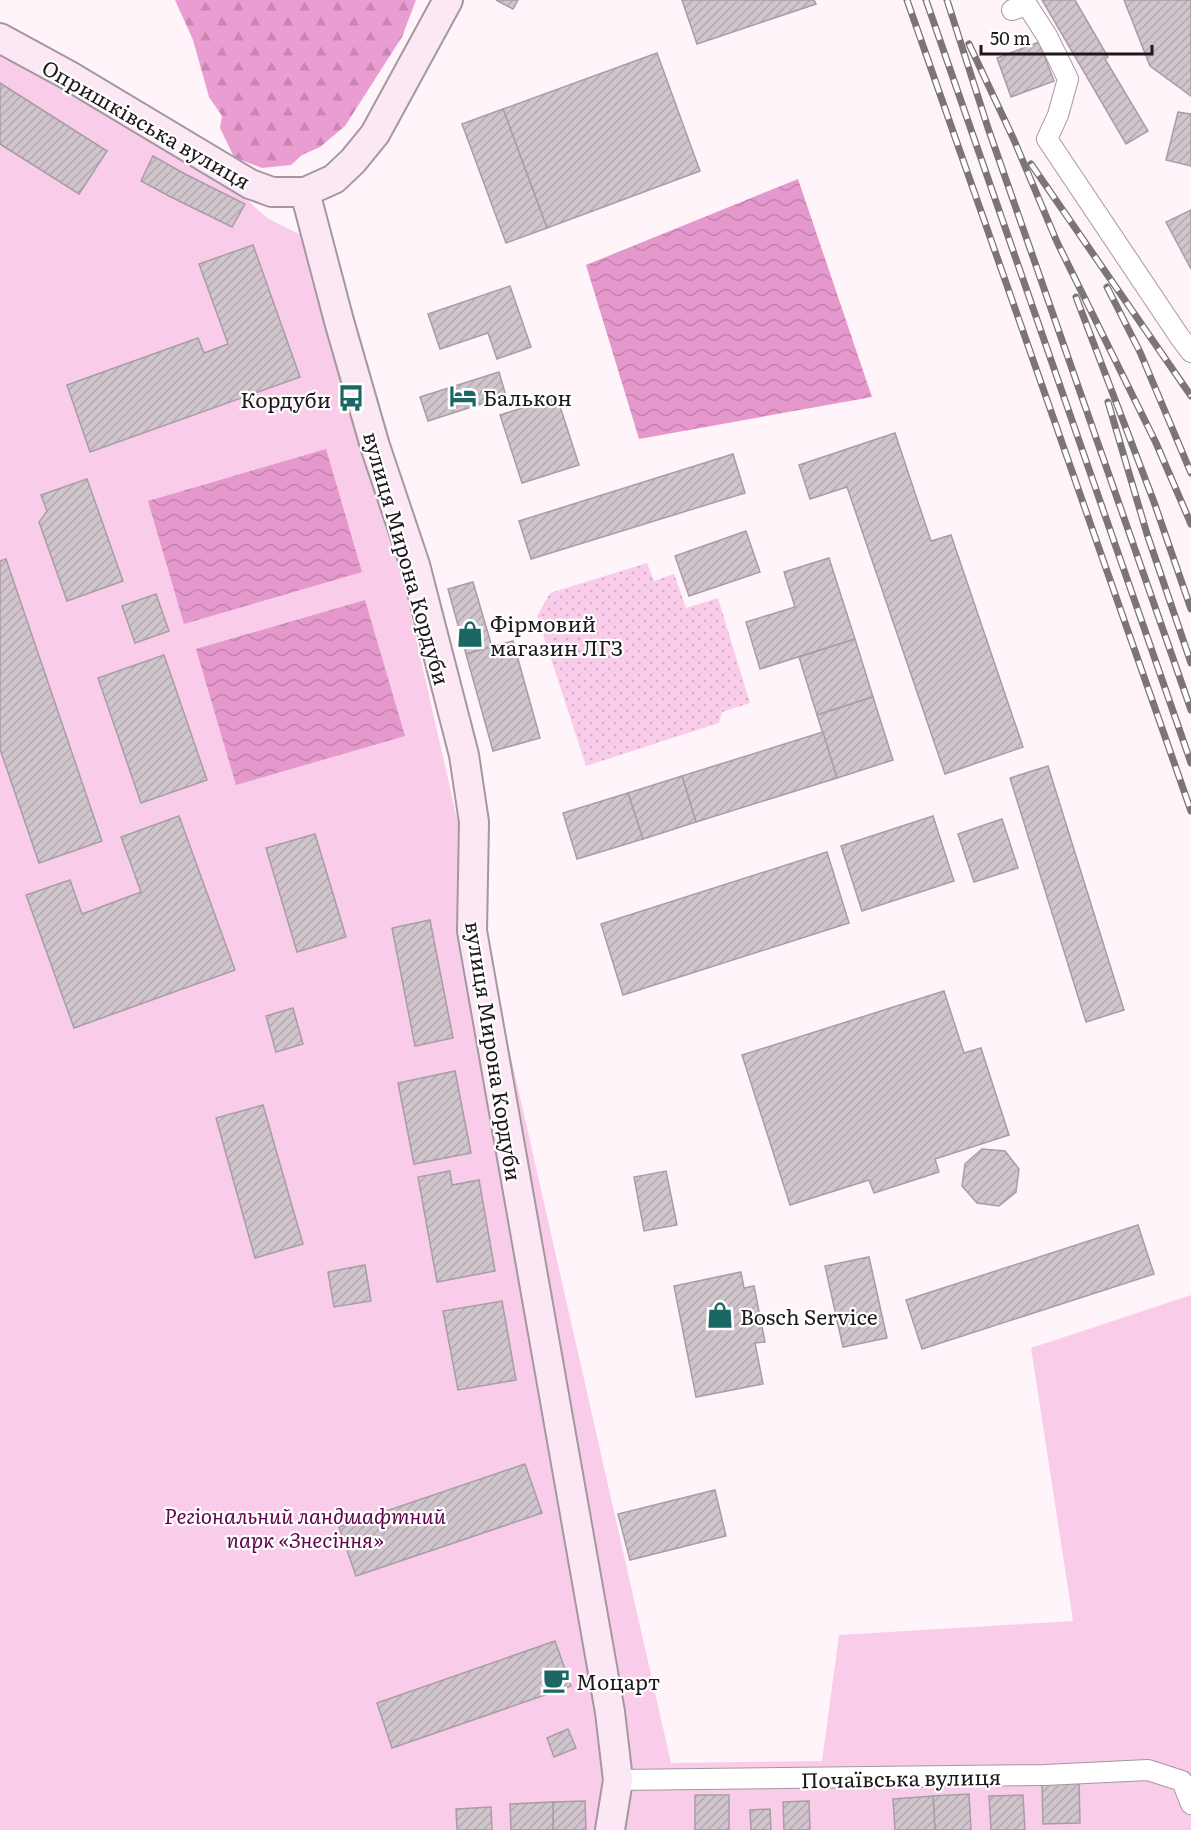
<svg xmlns="http://www.w3.org/2000/svg" width="1191" height="1830" viewBox="0 0 1191 1830" font-family="Literata,serif">
<style>
.grass{fill:url(#grass-dots)}
.forest{fill:url(#forest-firs)}
.park{fill:#f9cde9}
.water{fill:url(#water-waves)}
.building{fill:url(#building-hatch);stroke:#a99da5;stroke-width:1.5}
.lines{fill:none;stroke-linecap:round;stroke-linejoin:round}
.street-casing{stroke:#a3989f;stroke-width:22}
.secondary-casing{stroke:#a3989f;stroke-width:32}
.street{stroke:#fff;stroke-width:20}
.secondary{stroke:#fce8f5;stroke-width:28}
.rail-casing{stroke:#7b7578;stroke-width:7}
.rail{stroke:#fff;stroke-width:4.5;stroke-dasharray:14;stroke-linecap:butt}
.labels{text-anchor:middle;dominant-baseline:central;stroke-width:4.5;stroke-linejoin:round;paint-order:stroke}
.street-label{font-size:21px;fill:#1d191b;stroke:#fff}
.poi-label{font-size:21px;fill:#1d191b;stroke:#fff;text-anchor:start}
.park-label{font-size:21px;font-style:italic;fill:#60024c;stroke:#fff}
</style>
<defs>
<pattern id="grass-dots" width="8" height="8" patternUnits="userSpaceOnUse" patternTransform="scale(1.5)"><rect width="8" height="8" fill="#f9cde9"/><path d="M2 2h.1M6 6h.1" fill="none" stroke="#d5afc7" stroke-width="1.8" stroke-linecap="round"/></pattern>
<pattern id="forest-firs" width="22" height="20" patternUnits="userSpaceOnUse" patternTransform="scale(1.5)"><rect width="22" height="20" fill="#ea9dd1"/><path d="M5 1l3.5 6h-7zM16 11l3.5 6h-7z" fill="#c887b3"/></pattern>
<pattern id="water-waves" width="16" height="10" patternUnits="userSpaceOnUse" patternTransform="scale(1.5)"><rect width="16" height="10" fill="#e498cc"/><path d="M0 5q4-4 8 0t8 0" fill="none" stroke="#c382af"/></pattern>
<pattern id="building-hatch" width="6" height="6" patternUnits="userSpaceOnUse" patternTransform="scale(1.5)"><rect width="6" height="6" fill="#d1c5cd"/><path d="M-1 1l2-2M0 6l6-6M5 7l2-2" fill="none" stroke="#b3a9af"/></pattern>
</defs>
<rect width="100%" height="100%" fill="#fef4fa"/>
<!-- grass -->
<polygon class="grass" points="647,563 654,581 674,574 686,608 718,598 750,703 722,712 719,723 586,766 537,616 550,593"/>
<!-- forest -->
<polygon class="forest" points="175,0 416,0 402,37 345,126 320,147 302,155 291,165 262,168 234,157 220,128 222,116 209,97 193,40"/>
<!-- park -->
<polygon class="park" points="0,54 119,123 247,200 267,218 305,237 390,523 671,1763 822,1761 839,1635 1073,1621 1031,1348 1191,1295 1191,1830 0,1830"/>
<!-- water -->
<g class="water">
<polygon points="798,179 872,397 639,439 586,265"/>
<polygon points="326,449 362,572 184,624 148,501"/>
<polygon points="365,600 405,736 236,785 196,649"/>
</g>
<!-- building -->
<g class="building">
<polygon points="496,0 518,0 513,9"/>
<polygon points="682,0 814,0 816,4 697,44"/>
<polygon points="1042,0 1075,0 1108,57 1105,59 1148,131 1126,144"/>
<polygon points="1124,0 1191,0 1191,96 1150,66"/>
<polygon points="1039,42 1054,81 1011,97 997,58"/>
<polygon points="657,53 700,171 547,228 503,109"/>
<polygon points="0,83 107,151 79,194 0,144"/>
<polygon points="503,109 547,228 506,243 462,124"/>
<polygon points="1178,112 1191,114 1191,166 1166,160"/>
<polygon points="153,156 185,174 245,204 232,227 169,196 141,181"/>
<polygon points="1191,210 1191,269 1166,222"/>
<polygon points="253,245 300,377 90,452 67,385 198,338 204,353 228,344 199,264"/>
<polygon points="510,286 531,347 497,359 488,333 440,349 428,314"/>
<polygon points="499,372 506,396 428,421 420,397"/>
<polygon points="557,397 579,465 522,483 500,415"/>
<polygon points="895,433 931,541 951,535 1023,747 945,774 847,487 810,499 799,465"/>
<polygon points="733,454 745,493 531,559 519,521"/>
<polygon points="87,479 123,581 67,601 39,522 47,511 41,495"/>
<polygon points="746,531 760,572 689,596 675,556"/>
<polygon points="829,558 855,639 760,669 746,622 795,607 784,572"/>
<polygon points="6,559 102,841 39,863 0,749 0,561"/>
<polygon points="473,582 492,647 466,654 448,589"/>
<polygon points="156,594 169,631 135,643 122,606"/>
<polygon points="855,639 873,697 817,715 799,657"/>
<polygon points="513,641 540,738 493,751 466,654"/>
<polygon points="164,655 207,780 141,803 98,678"/>
<polygon points="873,697 893,760 837,778 817,715"/>
<polygon points="823,732 837,778 696,822 682,776"/>
<polygon points="1048,766 1124,1010 1086,1022 1010,778"/>
<polygon points="682,776 696,822 643,839 628,793"/>
<polygon points="628,793 643,839 577,859 563,813"/>
<polygon points="179,816 235,970 74,1028 26,895 70,880 82,914 141,892 121,837"/>
<polygon points="933,816 954,881 862,911 841,846"/>
<polygon points="1002,819 1018,868 974,882 958,834"/>
<polygon points="315,834 346,937 297,952 266,848"/>
<polygon points="827,852 849,923 623,995 601,924"/>
<polygon points="430,920 453,1038 415,1046 392,928"/>
<polygon points="944,991 964,1053 981,1048 1009,1135 935,1159 939,1172 874,1193 869,1180 790,1205 742,1055"/>
<polygon points="293,1008 303,1044 276,1052 266,1016"/>
<polygon points="455,1071 471,1153 414,1164 398,1083"/>
<polygon points="263,1105 303,1244 255,1258 216,1118"/>
<polygon points="982,1149 1005,1151 1019,1169 1016,1192 999,1206 977,1203 962,1186 965,1164"/>
<polygon points="450,1171 452,1185 479,1180 495,1271 437,1282 418,1177"/>
<polygon points="666,1171 677,1225 644,1231 634,1177"/>
<polygon points="1138,1225 1154,1274 922,1349 906,1300"/>
<polygon points="869,1257 887,1338 843,1347 825,1266"/>
<polygon points="365,1265 371,1301 334,1307 328,1272"/>
<polygon points="741,1272 744,1288 754,1286 765,1342 755,1343 763,1384 696,1397 674,1286"/>
<polygon points="502,1301 516,1380 458,1390 443,1311"/>
<polygon points="525,1464 542,1513 356,1576 339,1527"/>
<polygon points="715,1490 726,1536 630,1560 618,1514"/>
<polygon points="555,1641 571,1686 392,1748 377,1703"/>
<polygon points="568,1729 576,1748 554,1757 547,1738"/>
<polygon points="1079,1781 1080,1823 1043,1824 1042,1782"/>
<polygon points="969,1794 971,1830 935,1830 933,1796"/>
<rect x="695" y="1795" width="34" height="35"/>
<polygon points="1023,1795 1025,1830 991,1830 989,1796"/>
<polygon points="933,1796 935,1830 895,1830 893,1799"/>
<polygon points="585,1801 586,1830 553,1830 553,1802"/>
<polygon points="809,1801 810,1830 784,1830 783,1802"/>
<polygon points="553,1802 553,1830 511,1830 510,1804"/>
<polygon points="491,1807 492,1830 457,1830 456,1809"/>
<polygon points="770,1809 771,1830 751,1830 750,1810"/>
</g>
<g class="lines">
<defs>
<g id="street">
<polyline points="1012,10 1027,5 1047,36 1068,79 1058,115 1047,139 1179,336 1191,352"/>
<polyline points="618,1780 1045,1775 1148,1770 1182,1781 1191,1804"/>
</g>
<g id="secondary">
<polyline points="0,38 68,75 250,184 272,192 305,192 334,179 353,161 375,134 448,0"/>
<polyline points="305,192 339,321 375,446 415,565 464,755 474,822 472,931 610,1712 618,1780 610,1830"/>
</g>
</defs>
<!-- street casing -->
<use href="#street" class="street-casing"/>
<!-- secondary casing -->
<use href="#secondary" class="secondary-casing"/>
<!-- street -->
<use href="#street" class="street"/>
<!-- secondary -->
<use href="#secondary" class="secondary"/>
<defs>
<g id="rail">
<polyline points="907,0 1191,811"/>
<polyline points="926,0 1191,763"/>
<polyline points="947,0 988,128 1191,710"/>
<polyline points="969,44 1014,140 1057,242 1156,443 1191,524"/>
<polyline points="1031,164 1191,396"/>
<polyline points="1107,287 1140,352 1191,473"/>
<polyline points="1076,297 1154,502 1191,609"/>
<polyline points="1108,402 1147,534 1191,663"/>
</g>
</defs>
<!-- rail casing -->
<use href="#rail" class="rail-casing"/>
<!-- rail -->
<use href="#rail" class="rail"/>
</g>
<!-- icons -->
<defs>
<symbol id="hotel-bare" viewBox="-9 -9 18 18"><path d="M-6-4.5h1.5V1H6V5H4.5V3h-9V5H-6ZM-4 0a1.8 1.8 0 1 1 3.6 0ZM.5 0V-2.5h3Q6-2.5 6 0Z" fill="#1b6763" stroke="#fff" stroke-width="2.5" paint-order="stroke"/></symbol>
<symbol id="bus-bare" viewBox="-9 -9 18 18"><path d="M-5-6H5V4H4V6H2V4H-2V6H-4V4H-5ZM-3.5-4V0h7V-4ZM-3.5 1.2v1.5H-2V1.2ZM2 1.2v1.5H3.5V1.2Z" fill="#1b6763" stroke="#fff" stroke-width="2.5" paint-order="stroke"/></symbol>
<symbol id="shop-bare" viewBox="-9 -9 18 18"><path d="M-5-2.5h2.3a2.7 3.5 0 0 1 5.4 0H5L5.5 6h-11ZM-1.5-2.5h3a1.5 2.3 0 0 0-3 0Z" fill="#1b6763" stroke="#fff" stroke-width="2.5" paint-order="stroke"/></symbol>
<symbol id="cafe-bare" viewBox="-9 -9 18 18"><path d="M-5.5-4.5H6V0H3Q3 3.5 0 3.5H-2.5Q-5.5 3.5-5.5 0ZM3-3.2v2h1.7v-2ZM-6 4.5H4V6H-6Z" fill="#1b6763" stroke="#fff" stroke-width="2.5" paint-order="stroke"/></symbol>
</defs>
<g fill-rule="evenodd">
<use href="#hotel-bare" x="444" y="377" width="38" height="38"/>
<use href="#bus-bare" x="332" y="379" width="38" height="38"/>
<use href="#shop-bare" x="451" y="615" width="38" height="38"/>
<use href="#shop-bare" x="701" y="1296" width="38" height="38"/>
<use href="#cafe-bare" x="537" y="1661" width="38" height="38"/>
</g>
<g class="labels">
<!-- street labels -->
<g class="street-label">
<text transform="translate(147 123) rotate(30)">Опришківська вулиця</text>
<text transform="translate(408 558) rotate(74)">вулиця Мирона Кордуби</text>
<text transform="translate(495 1051) rotate(81)">вулиця Мирона Кордуби</text>
<text transform="translate(901 1777) rotate(-1)">Почаївська вулиця</text>
</g>
<!-- poi labels -->
<g class="poi-label">
<text x="483" y="396">Балькон</text>
<text x="331" y="398" text-anchor="end">Кордуби</text>
<text x="490" y="622">Фірмовий<tspan x="490" dy="24">магазин ЛГЗ</tspan></text>
<text x="740" y="1315">Bosch Service</text>
<text x="576" y="1680">Моцарт</text>
</g>
<!-- park labels -->
<g class="park-label">
<text x="305" y="1514">Регіональний ландшафтний<tspan x="305" dy="24">парк «Знесіння»</tspan></text>
</g>
</g>
<!-- scale -->
<path d="M981 45v9h171v-9" fill="none" stroke="#1d191b" stroke-width="3"/>
<text x="990" y="45" font-size="18" fill="#1d191b" stroke="#ffffff" stroke-width="4.5" paint-order="stroke">50 m</text>
</svg>
